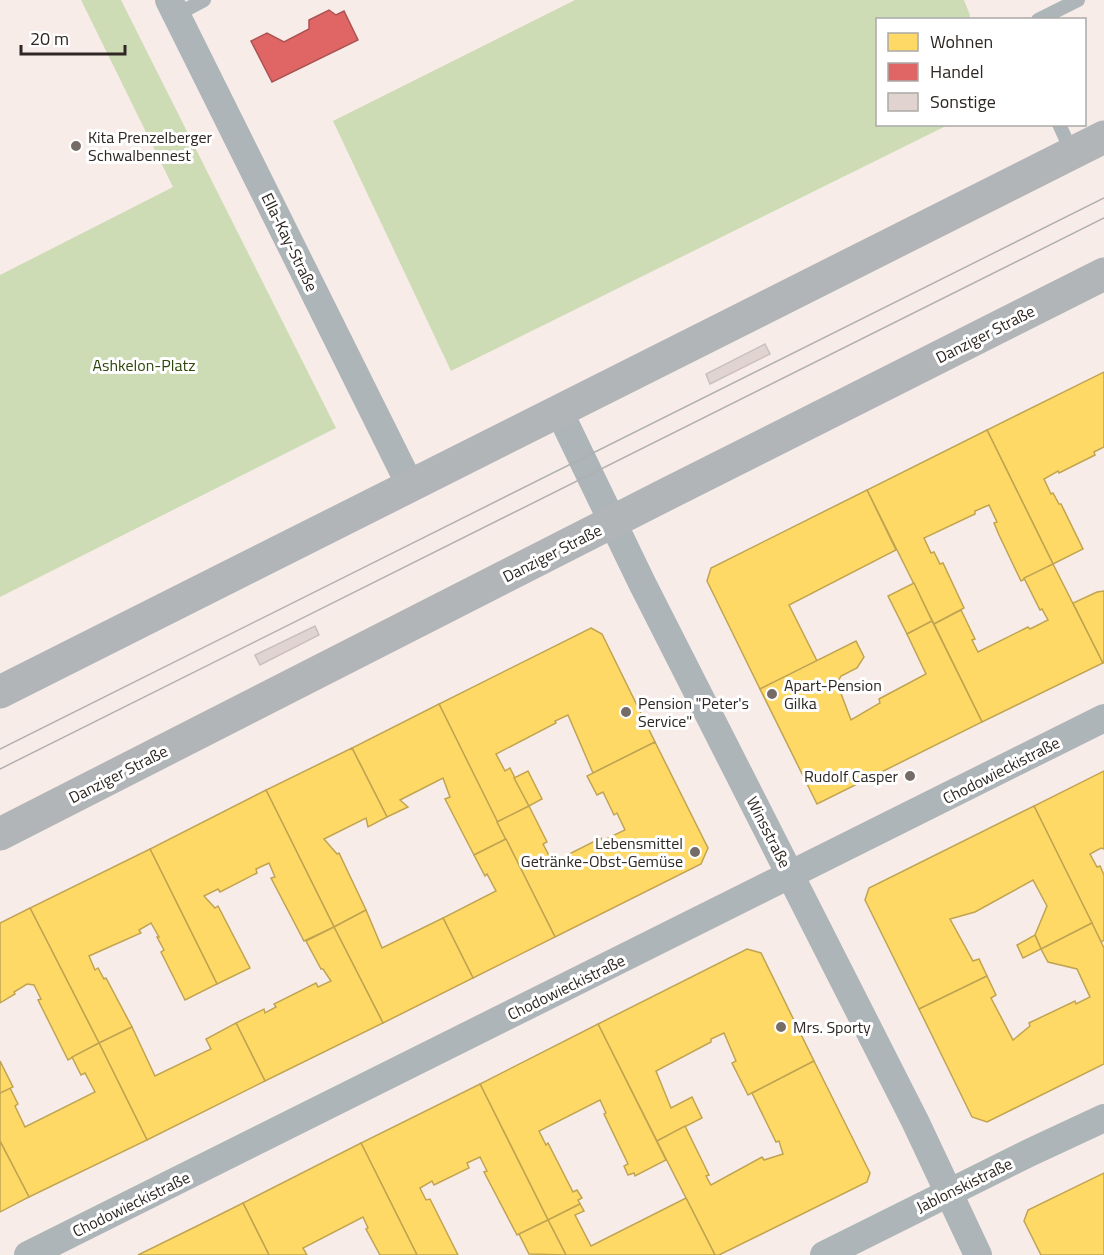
<svg xmlns="http://www.w3.org/2000/svg" width="1104" height="1255" viewBox="0 0 1104 1255" font-family="'Titillium Web',sans-serif">
<style>
.green{fill:#cedcb6}
.homes{fill:#ffd966;stroke:#c0a452;stroke-width:1.5}
.shops{fill:#e06666;stroke:#ab5352;stroke-width:1.5}
.building{fill:#e1d4d0;stroke:#c9bfbc;stroke-width:1.5}
.lines{fill:none;stroke-linecap:round;stroke-linejoin:round}
.lane{stroke:#adb5b8;stroke-width:14}
.street{stroke:#adb5b8;stroke-width:28}
.primary{stroke:#b1b5b8;stroke-width:33}
.tram{stroke:#b1b0b1;stroke-width:1.5}
.poi-dot{fill:#756c68;stroke:#fff;stroke-width:2}
.labels{text-anchor:middle;dominant-baseline:central;stroke-width:6;stroke-linejoin:round;paint-order:stroke}
.poi-label{font-size:16px;fill:#2e2723;stroke:#fff;text-anchor:start}
.street-label{font-size:16px;fill:#2e2723;stroke:#fff}
.park-label{font-size:16px;fill:#2d4609;stroke:#fff}
</style>
<rect width="100%" height="100%" fill="#f8ece8"/>
<!-- green -->
<g class="green">
<polygon points="81,0 121,0 336,428 0,597 0,275 173,187"/>
<polygon points="575,0 964,0 970,15 969,20 878,20 878,124 948,125 451,371 333,121"/>
</g>
<!-- homes -->
<g class="homes">
<polygon points="1104,372 1104,447 1094,452 1095,455 1059,473 1058,471 1044,479 1051,494 1053,493 1059,504 1061,504 1083,549 1053,564 987,430"/>
<polygon points="987,430 1053,564 1021,581 999,535 994,523 997,522 989,505 975,511 975,514 924,538 931,553 934,552 940,564 943,563 964,608 934,624 867,490"/>
<polygon points="867,490 896,550 789,605 817,661 760,689 707,581 711,568"/>
<polygon points="1053,564 1103,663 982,722 934,624 961,610 975,639 972,640 978,652 1028,627 1030,629 1048,620 1042,609 1040,610 1024,578"/>
<polygon points="914,583 932,621 907,634 888,596"/>
<polygon points="1104,591 1104,662 1103,663 1073,603 1097,592"/>
<polygon points="932,621 982,722 817,804 760,689 856,641 864,657 857,668 841,676 837,683 851,720 880,703 879,699 926,674 907,634"/>
<polygon points="591,628 602,634 655,742 593,773 568,715 555,721 556,723 496,754 505,771 510,768 529,806 497,822 439,704"/>
<polygon points="439,704 506,839 474,855 445,799 450,797 443,778 400,800 408,807 387,817 352,748"/>
<polygon points="655,742 708,848 701,864 555,937 497,822 529,806 547,842 543,844 554,865 564,861 567,855 601,838 602,841 625,830 617,813 614,815 603,792 597,795 587,776"/>
<polygon points="352,748 387,817 368,827 366,818 324,839 337,854 339,853 366,910 334,927 266,790"/>
<polygon points="528,771 542,799 529,806 514,778"/>
<polygon points="1104,771 1104,849 1101,848 1090,854 1097,867 1100,866 1104,875 1104,940 1101,942 1034,806"/>
<polygon points="266,790 334,927 304,941 271,878 275,877 269,863 256,869 257,873 220,892 218,889 204,896 215,908 218,906 250,968 217,984 150,849"/>
<polygon points="1034,806 1092,923 1041,949 1035,935 1047,906 1033,880 975,912 950,919 973,961 979,959 987,976 919,1009 865,900 869,888"/>
<polygon points="506,839 555,937 473,978 443,918 496,891 487,874 485,876 474,855"/>
<polygon points="150,849 217,984 185,1000 161,952 164,950 157,937 159,937 151,923 139,930 141,933 89,956 95,970 98,968 104,979 106,978 132,1027 99,1043 30,908"/>
<polygon points="30,908 99,1043 68,1060 38,1000 41,999 34,985 27,984 14,992 15,994 0,1003 0,923"/>
<polygon points="366,910 382,948 443,918 473,978 383,1023 334,927"/>
<polygon points="1092,923 1104,948 1104,1064 987,1122 972,1117 919,1009 987,976 996,995 991,998 1013,1040 1030,1026 1029,1023 1075,1001 1076,1004 1090,997 1077,969 1048,962 1041,949"/>
<polygon points="334,927 383,1023 265,1081 236,1023 264,1009 265,1013 276,1007 274,1004 316,983 318,987 331,981 323,969 321,969 306,941"/>
<polygon points="1035,935 1041,949 1023,958 1017,945"/>
<polygon points="747,949 761,953 814,1061 748,1095 732,1063 736,1061 724,1033 711,1039 711,1042 656,1071 671,1108 692,1097 702,1118 657,1141 598,1024"/>
<polygon points="236,1023 265,1081 147,1140 99,1043 132,1027 155,1076 211,1049 206,1039"/>
<polygon points="598,1024 666,1160 635,1176 634,1173 628,1175 624,1166 628,1164 604,1114 606,1113 600,1100 539,1131 546,1145 548,1143 573,1192 577,1190 582,1198 578,1200 580,1204 548,1220 480,1084"/>
<polygon points="99,1043 147,1140 29,1197 0,1141 0,1093 10,1088 18,1104 15,1106 25,1127 95,1092 85,1073 81,1075 72,1057"/>
<polygon points="0,1061 13,1087 0,1093"/>
<polygon points="814,1061 870,1173 867,1182 719,1255 715,1255 657,1141 685,1126 709,1175 706,1176 711,1185 762,1157 764,1160 783,1154 779,1141 776,1142 752,1093"/>
<polygon points="480,1084 548,1220 517,1235 484,1172 487,1171 480,1157 467,1163 469,1168 434,1185 432,1181 420,1188 426,1200 430,1199 458,1255 417,1255 361,1143"/>
<polygon points="0,1141 29,1197 0,1212"/>
<polygon points="361,1143 417,1255 380,1255 366,1229 368,1228 363,1217 303,1248 307,1255 269,1255 243,1203"/>
<polygon points="1104,1173 1104,1255 1041,1255 1024,1221 1028,1210"/>
<polygon points="686,1198 715,1255 566,1255 548,1220 580,1204 584,1211 575,1215 591,1246"/>
<polygon points="243,1203 269,1255 138,1255 193,1228"/>
<polygon points="548,1220 566,1255 529,1254 519,1234"/>
</g>
<!-- shops -->
<polygon class="shops" points="329,10 336,15 344,11 358,40 272,82 251,41 267,33 284,42 309,29 309,20"/>
<!-- building -->
<g class="building">
<polygon points="765,344 770,354 710,384 706,374"/>
<polygon points="315,626 319,635 260,665 255,655"/>
</g>
<g class="lines">
<!-- lane -->
<g class="lane">
<polyline points="176,15 204,0"/>
<polyline points="1038,20 1078,0"/>
<polyline points="1059,124 1072,153"/>
</g>
<!-- street -->
<g class="street">
<polyline points="169,0 410,485"/>
<polyline points="559,411 642,583 915,1121 978,1255"/>
<polyline points="28,1255 1104,718"/>
<polyline points="824,1255 1031,1152 1104,1118"/>
</g>
<!-- primary -->
<g class="primary">
<polyline points="0,692 1104,137"/>
<polyline points="0,834 665,495 1104,274"/>
</g>
<!-- tram -->
<g class="tram">
<polyline points="0,749 1104,198"/>
<polyline points="0,769 1104,218"/>
</g>
</g>
<!-- markers -->
<g class="poi-dot">
<circle cx="76" cy="146" r="6"/>
<circle cx="772" cy="694" r="6"/>
<circle cx="626" cy="712" r="6"/>
<circle cx="910" cy="776" r="6"/>
<circle cx="695" cy="852" r="6"/>
<circle cx="781" cy="1027" r="6"/>
</g>
<g class="labels">
<!-- poi labels -->
<g class="poi-label">
<text x="88" y="137">Kita Prenzelberger<tspan x="88" dy="18">Schwalbennest</tspan></text>
<text x="784" y="685">Apart-Pension<tspan x="784" dy="18">Gilka</tspan></text>
<text x="638" y="703">Pension "Peter's<tspan x="638" dy="18">Service"</tspan></text>
<text x="898" y="776" text-anchor="end">Rudolf Casper</text>
<text x="683" y="843" text-anchor="end">Lebensmittel<tspan x="683" dy="18">Getränke-Obst-Gemüse</tspan></text>
<text x="793" y="1027">Mrs. Sporty</text>
</g>
<!-- street labels -->
<g class="street-label">
<text transform="translate(290 242) rotate(64)">Ella-Kay-Straße</text>
<text transform="translate(985 334) rotate(-27)">Danziger Straße</text>
<text transform="translate(552 553) rotate(-27)">Danziger Straße</text>
<text transform="translate(1001 770) rotate(-27)">Chodowieckistraße</text>
<text transform="translate(118 774) rotate(-27)">Danziger Straße</text>
<text transform="translate(769 832) rotate(63)">Winsstraße</text>
<text transform="translate(566 987) rotate(-26)">Chodowieckistraße</text>
<text transform="translate(964 1185) rotate(-26)">Jablonskistraße</text>
<text transform="translate(131 1204) rotate(-26)">Chodowieckistraße</text>
</g>
<!-- park labels -->
<g class="park-label">
<text x="144" y="365">Ashkelon-Platz</text>
</g>
</g>
<!-- legend -->
<rect x="876" y="18" width="210" height="108" fill="#ffffff" stroke="#aba9a7" stroke-width="1.5"/>
<rect x="888" y="33" width="30" height="18" fill="#ffd966" stroke="#aba9a7" stroke-width="1.5"/>
<text x="930" y="48" font-size="18" fill="#2e2723">Wohnen</text>
<rect x="888" y="63" width="30" height="18" fill="#e06666" stroke="#aba9a7" stroke-width="1.5"/>
<text x="930" y="78" font-size="18" fill="#2e2723">Handel</text>
<rect x="888" y="93" width="30" height="18" fill="#e1d4d0" stroke="#aba9a7" stroke-width="1.5"/>
<text x="930" y="108" font-size="18" fill="#2e2723">Sonstige</text>
<!-- scale -->
<path d="M21 45v9h104v-9" fill="none" stroke="#2e2723" stroke-width="3"/>
<text x="30" y="45" font-size="18" fill="#2e2723" stroke="#ffffff" stroke-width="4.5" paint-order="stroke">20 m</text>
</svg>
